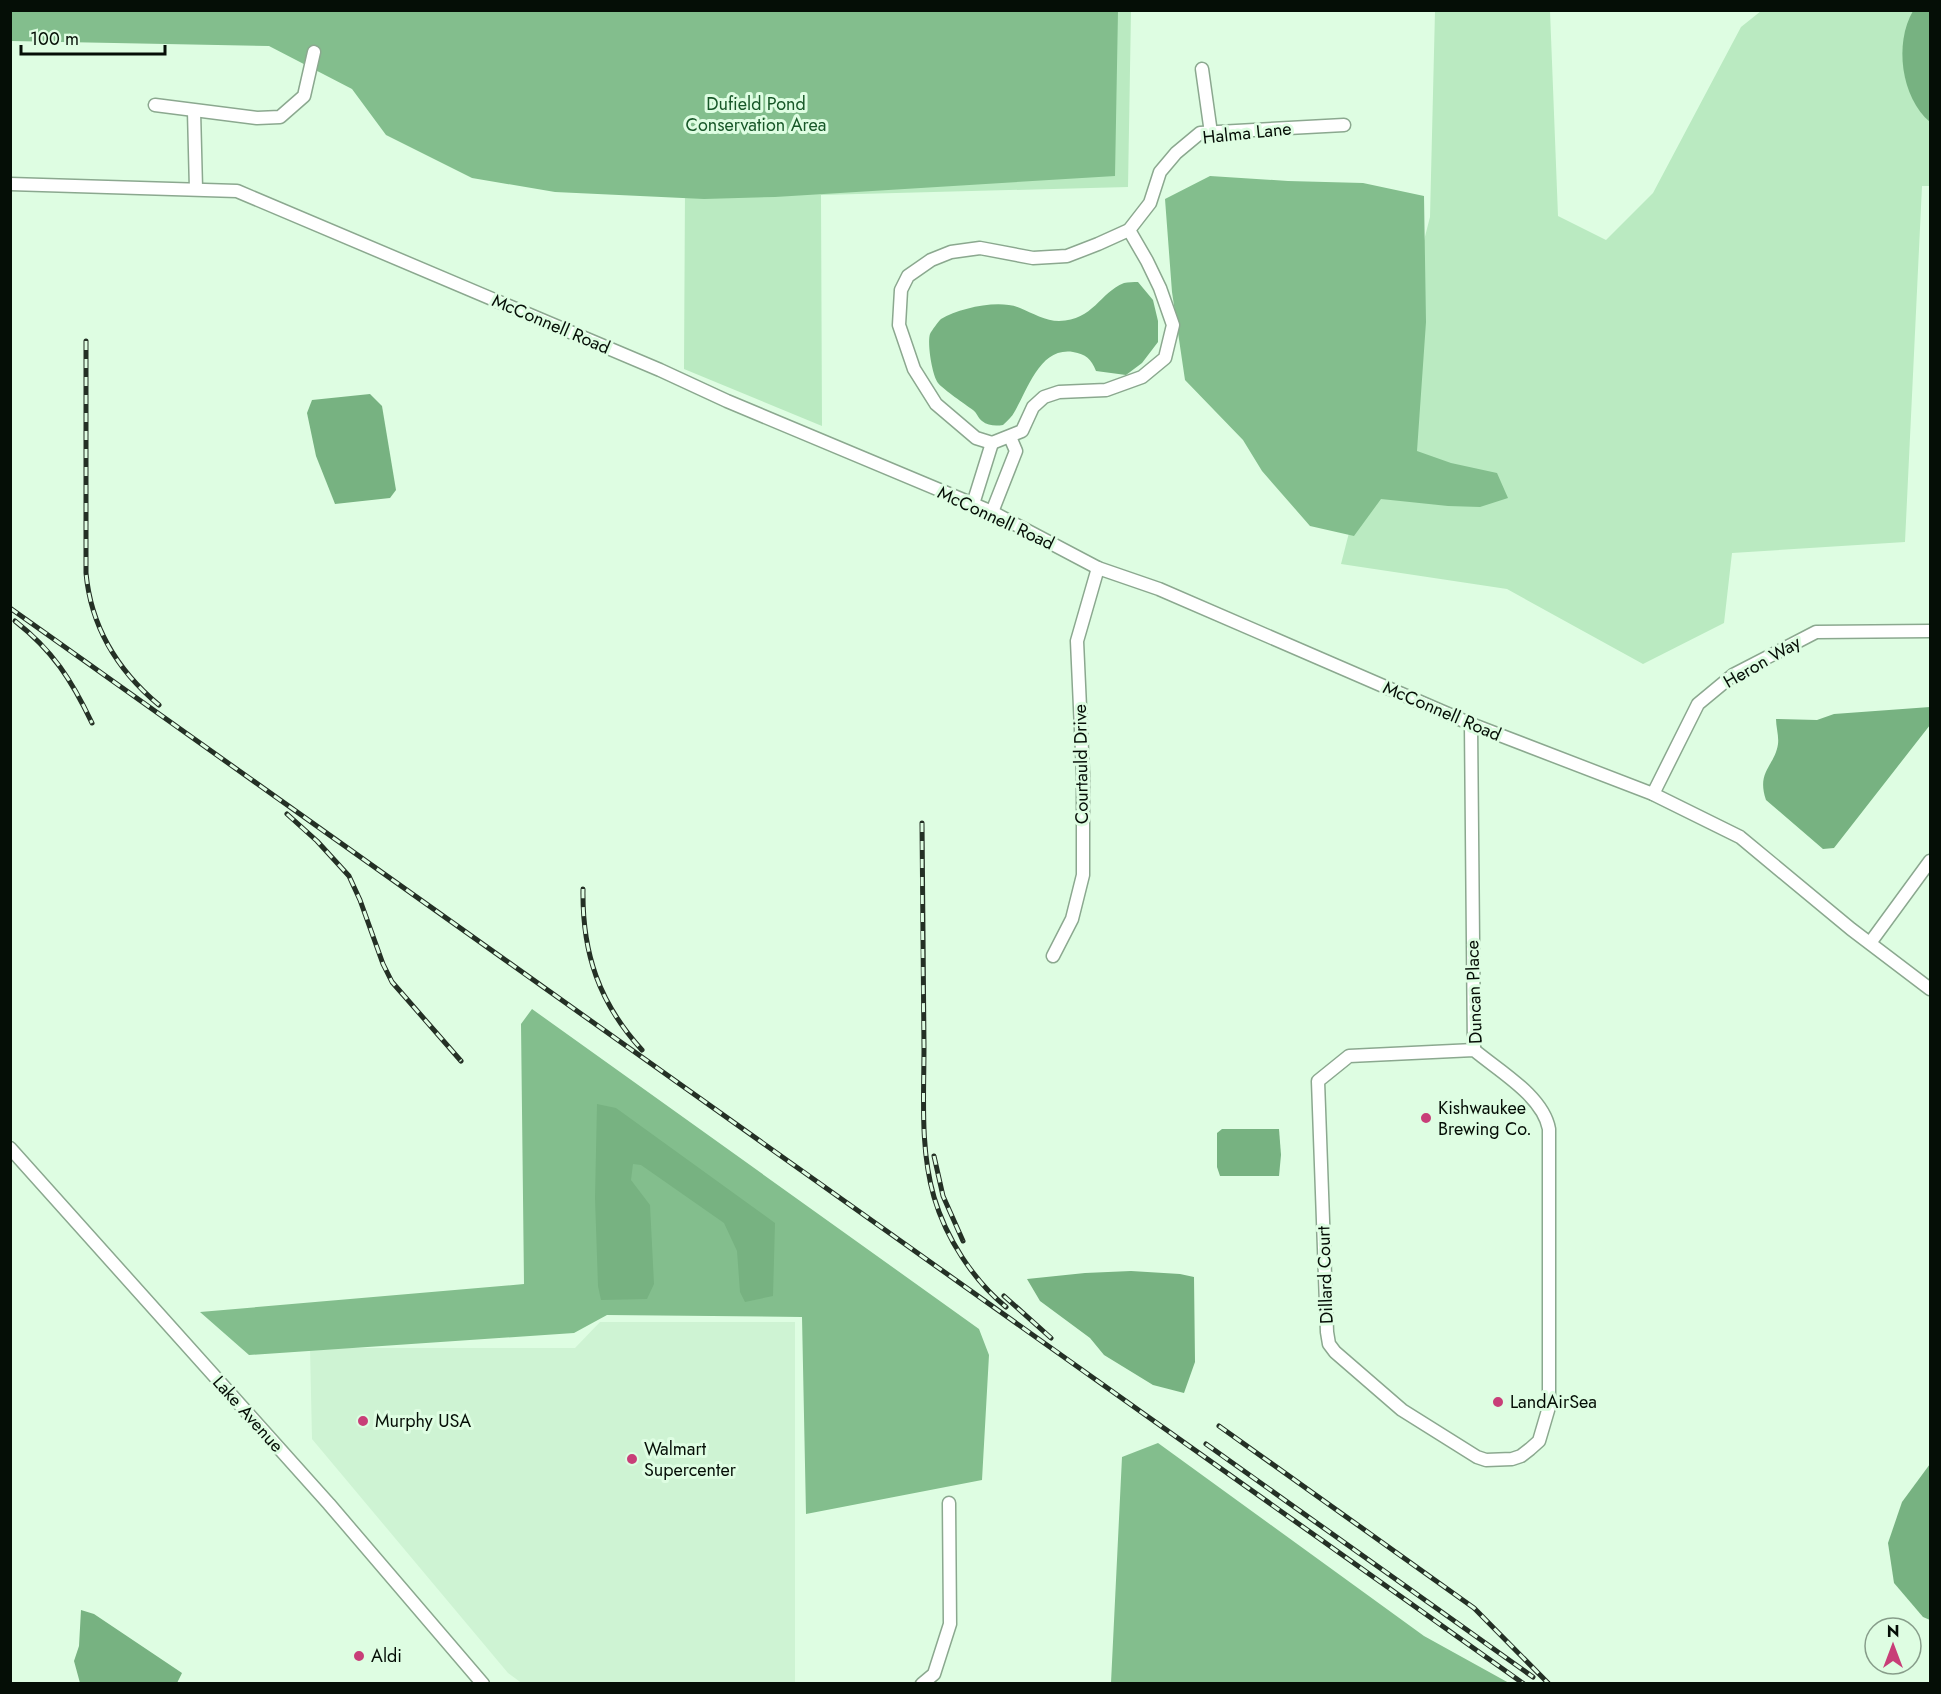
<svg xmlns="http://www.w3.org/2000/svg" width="1941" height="1694" viewBox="0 0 1941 1694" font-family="Jost,sans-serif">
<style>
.built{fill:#cef3d3}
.green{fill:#baeac1}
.forest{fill:#83be8d}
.water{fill:#77b281}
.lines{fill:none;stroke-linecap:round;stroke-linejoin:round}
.minor-casing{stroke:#8ba88f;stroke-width:15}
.minor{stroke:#fff;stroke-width:12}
.rail-casing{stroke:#243025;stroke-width:5}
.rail{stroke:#defde2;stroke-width:3;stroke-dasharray:9;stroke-linecap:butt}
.poi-dot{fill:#c83e78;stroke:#defde2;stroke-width:2}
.labels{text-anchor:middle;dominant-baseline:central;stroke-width:6;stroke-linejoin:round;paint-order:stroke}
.park-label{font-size:18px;fill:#175728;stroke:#defde2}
.street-label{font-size:18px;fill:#050e06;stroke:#defde2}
.poi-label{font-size:18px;fill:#050e06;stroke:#defde2;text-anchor:start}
</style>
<rect width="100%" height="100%" fill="#defde2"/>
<!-- built -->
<polygon class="built" points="600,1322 795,1322 795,1683 523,1684 508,1673 312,1439 310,1348 575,1348"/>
<!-- green -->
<g class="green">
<polygon points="564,11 1131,11 1128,187 821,195 822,426 684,369 685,191"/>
<polygon points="1435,11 1550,11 1558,216 1606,240 1653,193 1741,27 1761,11 1930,11 1930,186 1922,186 1905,542 1732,553 1724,623 1643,664 1507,589 1341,564 1430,217"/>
</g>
<!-- forest -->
<g class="forest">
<polygon points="11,10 1118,11 1115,176 775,197 704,199 555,192 472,178 386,135 352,89 269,46 11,41"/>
<polygon points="1210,176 1288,181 1363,183 1424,196 1426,322 1417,451 1451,463 1497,473 1508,498 1480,507 1448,506 1381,499 1354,536 1310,526 1262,471 1243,440 1185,380 1172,292 1165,199"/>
<polygon points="532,1009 979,1329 989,1355 982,1480 806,1514 802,1317 607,1315 574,1333 249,1355 200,1312 524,1284 521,1024"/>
<polygon points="1158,1443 1424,1636 1509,1683 1111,1683 1122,1457"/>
</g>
<!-- water -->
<g class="water">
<path d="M 1913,11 L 1930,11 L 1930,122 C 1901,98 1894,43 1913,11 Z"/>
<path d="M 1138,282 L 1153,300 L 1158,321 L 1158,342 L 1142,363 L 1126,375 L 1096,371 C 1091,359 1086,354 1073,352 C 1040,347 1028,389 1015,411 C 1012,417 1007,421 1003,425 C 996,426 988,426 982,421 C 978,418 977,413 973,410 C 965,404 944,390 938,383 C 932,375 927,343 930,334 C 932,330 938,322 941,319 C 960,308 999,299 1020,308 C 1032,313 1046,321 1059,321 C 1094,320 1099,293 1124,283 C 1128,282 1134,282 1138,282 Z"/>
<polygon points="370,394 382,406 396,490 390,498 335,504 316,456 307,413 312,400"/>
<path d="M 1930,707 L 1930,725 L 1834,848 L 1823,849 L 1766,800 C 1756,771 1775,766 1778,744 C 1779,736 1776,727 1776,719 L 1817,720 L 1834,714 Z"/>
<polygon points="597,1104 616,1108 775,1223 773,1296 745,1302 740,1292 737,1251 724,1223 641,1165 633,1164 631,1180 650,1205 654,1284 647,1299 601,1300 598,1286 595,1198"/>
<polygon points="1222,1129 1279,1129 1281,1155 1279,1176 1220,1176 1217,1167 1217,1133"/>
<polygon points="1131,1271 1180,1274 1194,1277 1195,1362 1184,1393 1153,1385 1104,1355 1090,1338 1040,1301 1027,1279 1085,1273"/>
<polygon points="1930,1464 1930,1620 1923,1617 1894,1583 1888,1543 1902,1502"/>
<polygon points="81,1610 94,1614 182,1673 177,1683 80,1683 74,1661 79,1646"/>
</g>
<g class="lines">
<defs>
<g id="minor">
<polyline points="1202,69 1211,133"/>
<polyline points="155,105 257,118 280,117 304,96 314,52"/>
<polyline points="194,111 196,189"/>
<polyline points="10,184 237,191 660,370 727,401 992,512 1098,568 1159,589 1471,724 1653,794 1740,837 1851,929 1930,989"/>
<polyline points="992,443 976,438 936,404 914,369 899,325 901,290 908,276 931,260 951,252 980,248 1033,258 1067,256 1098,244 1129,230 1150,203 1160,172 1176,153 1200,133 1344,125"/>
<polyline points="992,443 1022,431 1033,407 1044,397 1059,392 1106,390 1142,377 1165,358 1173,325 1160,288 1147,261 1129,230"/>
<polyline points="973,504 992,443"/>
<polyline points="992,512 1016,451 1010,437"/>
<polyline points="1471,724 1474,1050"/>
<polyline points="1653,794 1698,704 1733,675 1816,632 1930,631"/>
<polyline points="1870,943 1930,861"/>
<polyline points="1053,956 1072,919 1083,875 1083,774 1077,641 1098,568"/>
<path d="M 1474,1050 C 1499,1071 1543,1096 1549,1129 L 1549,1407 L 1539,1441 L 1530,1449 L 1521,1456 L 1512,1459 L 1486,1460 L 1477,1457 L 1402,1410 L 1335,1352 L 1329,1344 L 1327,1332 L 1318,1081 L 1349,1056 Z"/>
<polyline points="10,1148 329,1504 483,1684"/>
<polyline points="922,1684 934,1674 950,1624 949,1503"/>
</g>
</defs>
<!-- minor casing -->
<use href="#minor" class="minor-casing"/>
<!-- minor -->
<use href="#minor" class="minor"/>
<defs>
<g id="rail">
<path d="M 86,341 L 86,573 C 91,627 117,670 159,705"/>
<polyline points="10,608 1524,1684"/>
<path d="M 15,621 C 53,651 71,679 92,723"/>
<polyline points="287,814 317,841 349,876 360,900 383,964 392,982 461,1061"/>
<path d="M 922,823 C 922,898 923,973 924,1047 C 924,1097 920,1149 934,1197 C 946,1238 973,1280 1006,1307"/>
<path d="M 583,889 C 582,953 599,1003 642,1050"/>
<polyline points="934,1156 943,1196 963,1241"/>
<polyline points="1004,1296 1051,1338"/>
<polyline points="1219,1426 1474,1608 1549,1684"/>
<polyline points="1206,1444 1533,1677"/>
</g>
</defs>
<!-- rail casing -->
<use href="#rail" class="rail-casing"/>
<!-- rail -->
<use href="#rail" class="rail"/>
</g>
<!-- markers -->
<g class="poi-dot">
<circle cx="1426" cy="1118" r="6"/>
<circle cx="1498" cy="1402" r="6"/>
<circle cx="363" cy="1421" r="6"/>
<circle cx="632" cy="1459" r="6"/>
<circle cx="359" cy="1656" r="6"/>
</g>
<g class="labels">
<!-- park labels -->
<g class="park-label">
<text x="756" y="104">Dufield Pond<tspan x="756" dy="21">Conservation Area</tspan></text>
</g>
<!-- street labels -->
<g class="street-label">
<text transform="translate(1247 133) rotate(-6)">Halma Lane</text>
<text transform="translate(551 324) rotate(23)">McConnell Road</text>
<text transform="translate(996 518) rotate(25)">McConnell Road</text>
<text transform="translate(1762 662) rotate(-30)">Heron Way</text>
<text transform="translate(1442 711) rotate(23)">McConnell Road</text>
<text transform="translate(1081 764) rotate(-91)">Courtauld Drive</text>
<text transform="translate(1474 992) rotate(-92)">Duncan Place</text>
<text transform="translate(1325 1275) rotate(-92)">Dillard Court</text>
<text transform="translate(248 1414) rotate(48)">Lake Avenue</text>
</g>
<!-- poi labels -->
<g class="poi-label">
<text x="1438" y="1108">Kishwaukee<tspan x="1438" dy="21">Brewing Co.</tspan></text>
<text x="1510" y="1402">LandAirSea</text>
<text x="375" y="1421">Murphy USA</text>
<text x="644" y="1449">Walmart<tspan x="644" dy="21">Supercenter</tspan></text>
<text x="371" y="1656">Aldi</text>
</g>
</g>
<!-- border -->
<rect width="1941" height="1694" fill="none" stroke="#050e06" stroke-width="24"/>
<!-- north arrow -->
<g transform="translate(1893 1646)"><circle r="28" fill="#defde2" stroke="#879d8a" stroke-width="1.5"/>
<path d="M0-4.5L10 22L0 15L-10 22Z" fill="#c83e78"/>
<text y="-9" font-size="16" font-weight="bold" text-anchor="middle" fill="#050e06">N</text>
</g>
<!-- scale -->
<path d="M21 45v9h144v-9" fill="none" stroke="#050e06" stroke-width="3"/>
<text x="30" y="45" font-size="18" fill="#050e06" stroke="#defde2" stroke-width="4.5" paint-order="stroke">100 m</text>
</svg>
